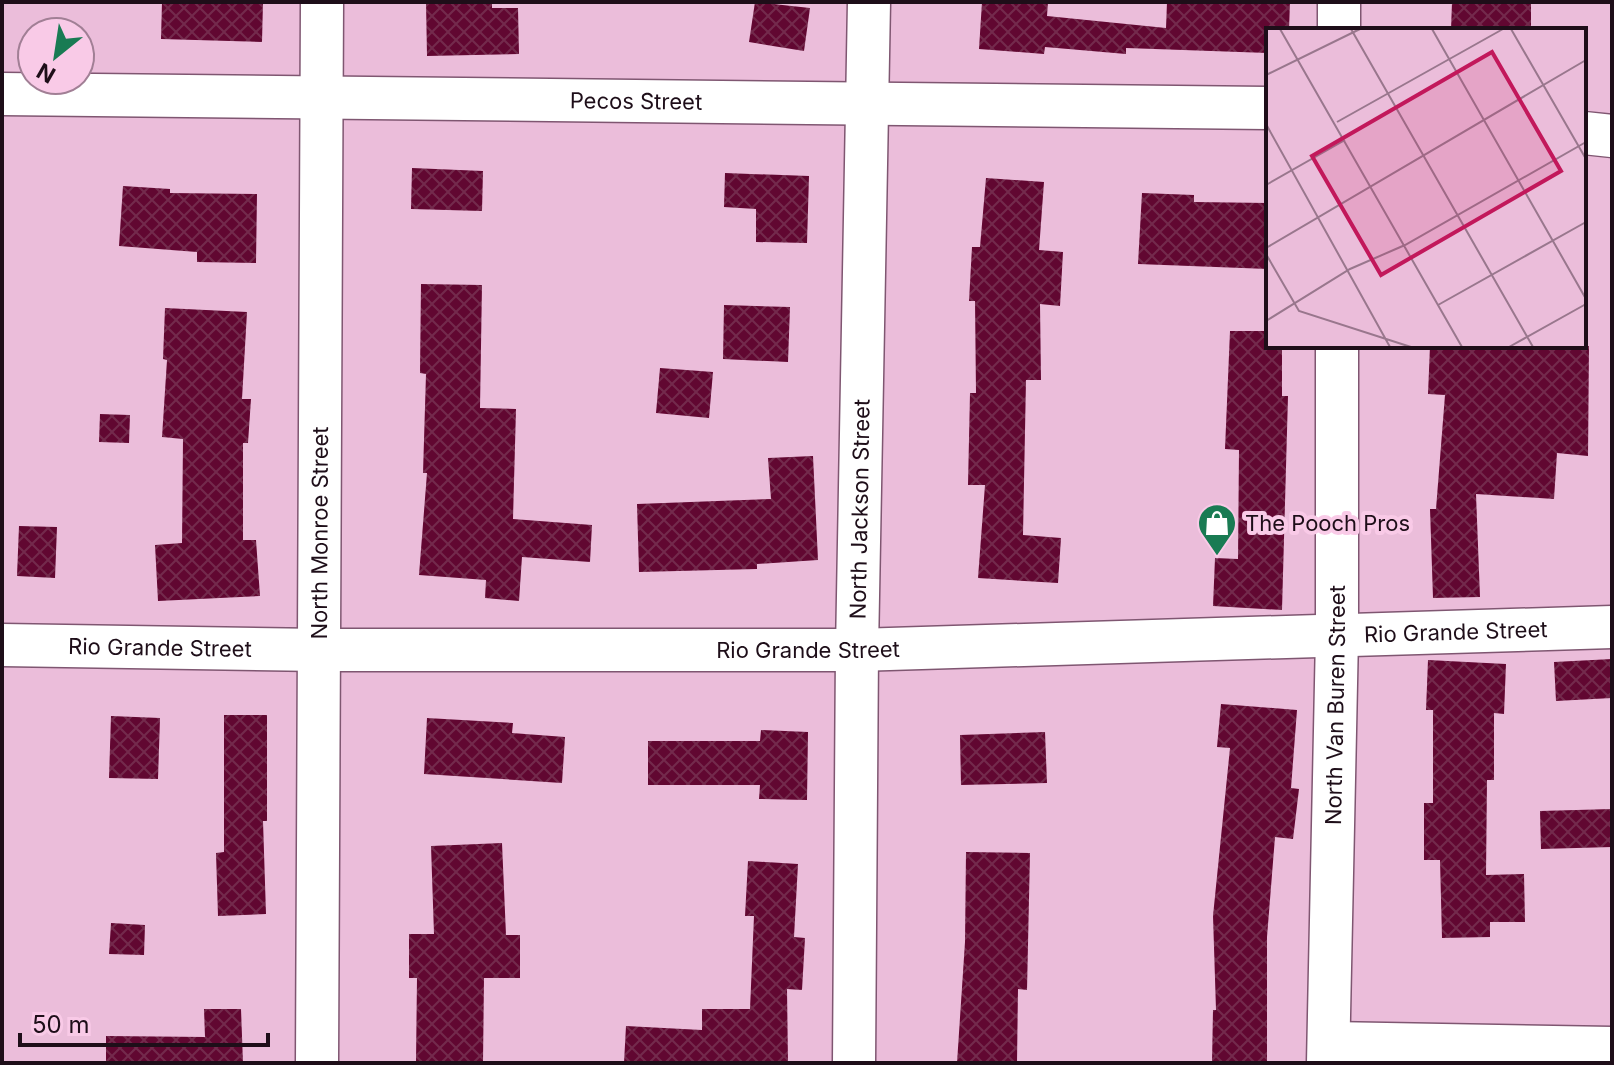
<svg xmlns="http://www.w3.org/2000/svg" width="1614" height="1065" viewBox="0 0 1614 1065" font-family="Inter,sans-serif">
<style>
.building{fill:url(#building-cross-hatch)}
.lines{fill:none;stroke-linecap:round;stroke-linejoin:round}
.minor-casing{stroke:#7f5671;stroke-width:45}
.minor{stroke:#fff;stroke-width:42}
.labels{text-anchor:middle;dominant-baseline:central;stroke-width:8;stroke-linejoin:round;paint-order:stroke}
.street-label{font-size:22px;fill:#1e0e19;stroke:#f9cae7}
.poi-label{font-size:22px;fill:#1e0e19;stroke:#f9cae7;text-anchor:start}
.inset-road{fill:none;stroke:#99778d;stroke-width:2}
.view{fill:#c2185b;fill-opacity:0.15;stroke:#c2185b;stroke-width:4}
.inset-edge{fill:none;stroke:#1e0e19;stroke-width:4}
</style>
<defs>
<pattern id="building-cross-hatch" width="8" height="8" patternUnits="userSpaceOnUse" patternTransform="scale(2)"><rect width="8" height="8" fill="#610731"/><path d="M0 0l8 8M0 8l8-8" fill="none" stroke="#732a4c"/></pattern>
</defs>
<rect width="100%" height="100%" fill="#ebbdda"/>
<!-- building -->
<g class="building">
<polygon points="162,2 263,2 262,42 161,39"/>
<polygon points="426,2 492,2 492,8 518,8 519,54 427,56"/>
<polygon points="755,2 810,8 804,51 749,42"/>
<polygon points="982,2 1048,2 1047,16 1166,28 1167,2 1290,2 1289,30 1268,30 1268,53 1126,48 1126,54 1045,47 1044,54 979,49"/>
<polygon points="1452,2 1531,2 1531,30 1451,30"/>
<polygon points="412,168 483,171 482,211 411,209"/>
<polygon points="725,173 809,176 807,243 756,242 756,209 724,207"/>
<polygon points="986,178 1044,182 1039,250 1063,252 1060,306 1040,304 1041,380 1026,380 1023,535 1061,538 1058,583 978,578 985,485 968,485 970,393 976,393 975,301 969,301 972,247 980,247"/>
<polygon points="123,186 170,189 170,193 257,194 256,263 197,262 197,252 119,246"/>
<polygon points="1142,193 1194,195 1194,202 1268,203 1268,269 1138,264"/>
<polygon points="421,284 482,285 480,408 516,409 513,519 592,525 590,562 522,557 519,601 485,598 486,580 419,575 427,473 423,473 426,374 420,373"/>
<polygon points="724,305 790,307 788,362 723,359"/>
<polygon points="165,308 247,312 242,399 251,399 248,443 243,443 243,540 256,540 260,596 158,601 155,545 182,543 183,439 162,437 167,360 163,359"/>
<polygon points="1230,331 1268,331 1268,346 1282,346 1282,396 1288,396 1282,610 1213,606 1215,558 1238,559 1239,450 1225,449"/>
<polygon points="1430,346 1589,346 1588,456 1557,453 1554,499 1476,494 1480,597 1433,598 1430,509 1436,509 1445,395 1428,394"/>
<polygon points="660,368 713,372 709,418 656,413"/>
<polygon points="100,414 130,415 129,443 99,442"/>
<polygon points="813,456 818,560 757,564 757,569 639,572 637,504 771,499 768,458"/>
<polygon points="19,526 57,527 55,578 17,576"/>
<polygon points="1612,659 1612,698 1556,701 1554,662"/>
<polygon points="1428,660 1506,664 1504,714 1494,713 1494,780 1487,780 1486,875 1524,874 1525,922 1490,922 1490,937 1442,938 1440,860 1424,860 1424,803 1433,803 1433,710 1426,710"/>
<polygon points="1221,704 1297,710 1291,788 1299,789 1293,839 1275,837 1267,937 1267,1063 1212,1063 1213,1010 1216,1010 1213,916 1230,748 1217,747"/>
<polygon points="224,715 267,715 267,821 263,821 266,914 218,916 216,853 224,852"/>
<polygon points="111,716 160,718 158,779 109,778"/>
<polygon points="427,718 513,723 512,733 565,737 562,783 424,774"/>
<polygon points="761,730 808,732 807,800 759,799 760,785 648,785 648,741 760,741"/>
<polygon points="1045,732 1047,783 961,785 960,735"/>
<polygon points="1612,809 1612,847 1541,849 1540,811"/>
<polygon points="502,843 506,935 520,935 520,978 484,978 483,1063 416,1062 417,978 409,978 409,934 434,934 431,846"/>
<polygon points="966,852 1030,853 1027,990 1018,989 1017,1063 957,1063 965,942"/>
<polygon points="748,861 798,864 794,937 805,938 802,990 787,989 788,1063 624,1063 626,1026 702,1030 702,1009 750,1009 754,916 745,916"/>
<polygon points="111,923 145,925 144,955 109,954"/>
<polygon points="204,1009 241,1009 243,1063 106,1063 106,1036 205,1037"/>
</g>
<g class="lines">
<defs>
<g id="minor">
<polyline points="1339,30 1339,2"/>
<path id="s1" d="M 2,94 L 1268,108"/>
<polyline points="1584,133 1612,136"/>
<path id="s2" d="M 2,645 L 320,650 L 857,650 L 1612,627"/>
<polyline points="1330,1043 1612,1048"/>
<path id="s3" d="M 317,1063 L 322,2"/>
<path id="s4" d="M 854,1063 L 857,650 L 869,2"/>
<path id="s5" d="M 1328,1063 L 1337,636 L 1337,346"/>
</g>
</defs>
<!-- minor casing -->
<use href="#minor" class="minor-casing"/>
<!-- minor -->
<use href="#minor" class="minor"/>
</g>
<!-- icons -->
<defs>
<symbol id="shop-pin" viewBox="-11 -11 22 30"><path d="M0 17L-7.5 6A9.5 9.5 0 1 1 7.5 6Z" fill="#197b53" stroke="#f9cae7"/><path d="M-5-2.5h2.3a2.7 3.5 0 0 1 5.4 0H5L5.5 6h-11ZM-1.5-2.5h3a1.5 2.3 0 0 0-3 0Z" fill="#fff"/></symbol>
</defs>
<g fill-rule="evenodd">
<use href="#shop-pin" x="1195" y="501" width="44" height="60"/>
</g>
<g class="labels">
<!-- street labels -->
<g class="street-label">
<text stroke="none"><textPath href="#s1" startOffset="634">Pecos Street</textPath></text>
<text stroke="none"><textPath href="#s4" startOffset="554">North Jackson Street</textPath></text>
<text stroke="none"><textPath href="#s3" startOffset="530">North Monroe Street</textPath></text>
<text stroke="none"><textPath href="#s2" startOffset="1454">Rio Grande Street</textPath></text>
<text stroke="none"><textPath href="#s2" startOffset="158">Rio Grande Street</textPath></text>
<text stroke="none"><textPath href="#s2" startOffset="806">Rio Grande Street</textPath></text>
<text stroke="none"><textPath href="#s5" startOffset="358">North Van Buren Street</textPath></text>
</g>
<!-- poi labels -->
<g class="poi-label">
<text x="1245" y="523">The Pooch Pros</text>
</g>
</g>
<!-- overview -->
<g transform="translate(1266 28)">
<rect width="320" height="320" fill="#ebbdda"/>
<path class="inset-road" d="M 14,1 L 196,319M 85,1 L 267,319M 166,1 L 320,271M 245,1 L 320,131M 0,47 L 94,1M 71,94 L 237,1M 0,96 L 124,319M 0,157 L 79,112M 0,220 L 320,32M 0,226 L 33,283 L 145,319M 172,277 L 320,194M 0,293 L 84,241 L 139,217 L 320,114M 243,319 L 320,276"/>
<path class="view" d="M 226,24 L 295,143 L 115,247 L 46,128 Z"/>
<rect width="320" height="320" class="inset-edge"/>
</g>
<!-- border -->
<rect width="1614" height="1065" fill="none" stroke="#1e0e19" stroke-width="8"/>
<!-- north arrow -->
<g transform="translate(56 56) rotate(210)"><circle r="38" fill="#f9cae7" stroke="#a17f95" stroke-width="2"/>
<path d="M0-6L14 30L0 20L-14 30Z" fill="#197b53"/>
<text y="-12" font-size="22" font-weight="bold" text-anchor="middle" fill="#1e0e19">N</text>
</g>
<!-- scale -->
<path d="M20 1033v12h248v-12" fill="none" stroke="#1e0e19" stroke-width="4"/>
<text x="32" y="1033" font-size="24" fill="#1e0e19" stroke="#f9cae7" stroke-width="6" paint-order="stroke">50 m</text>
</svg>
